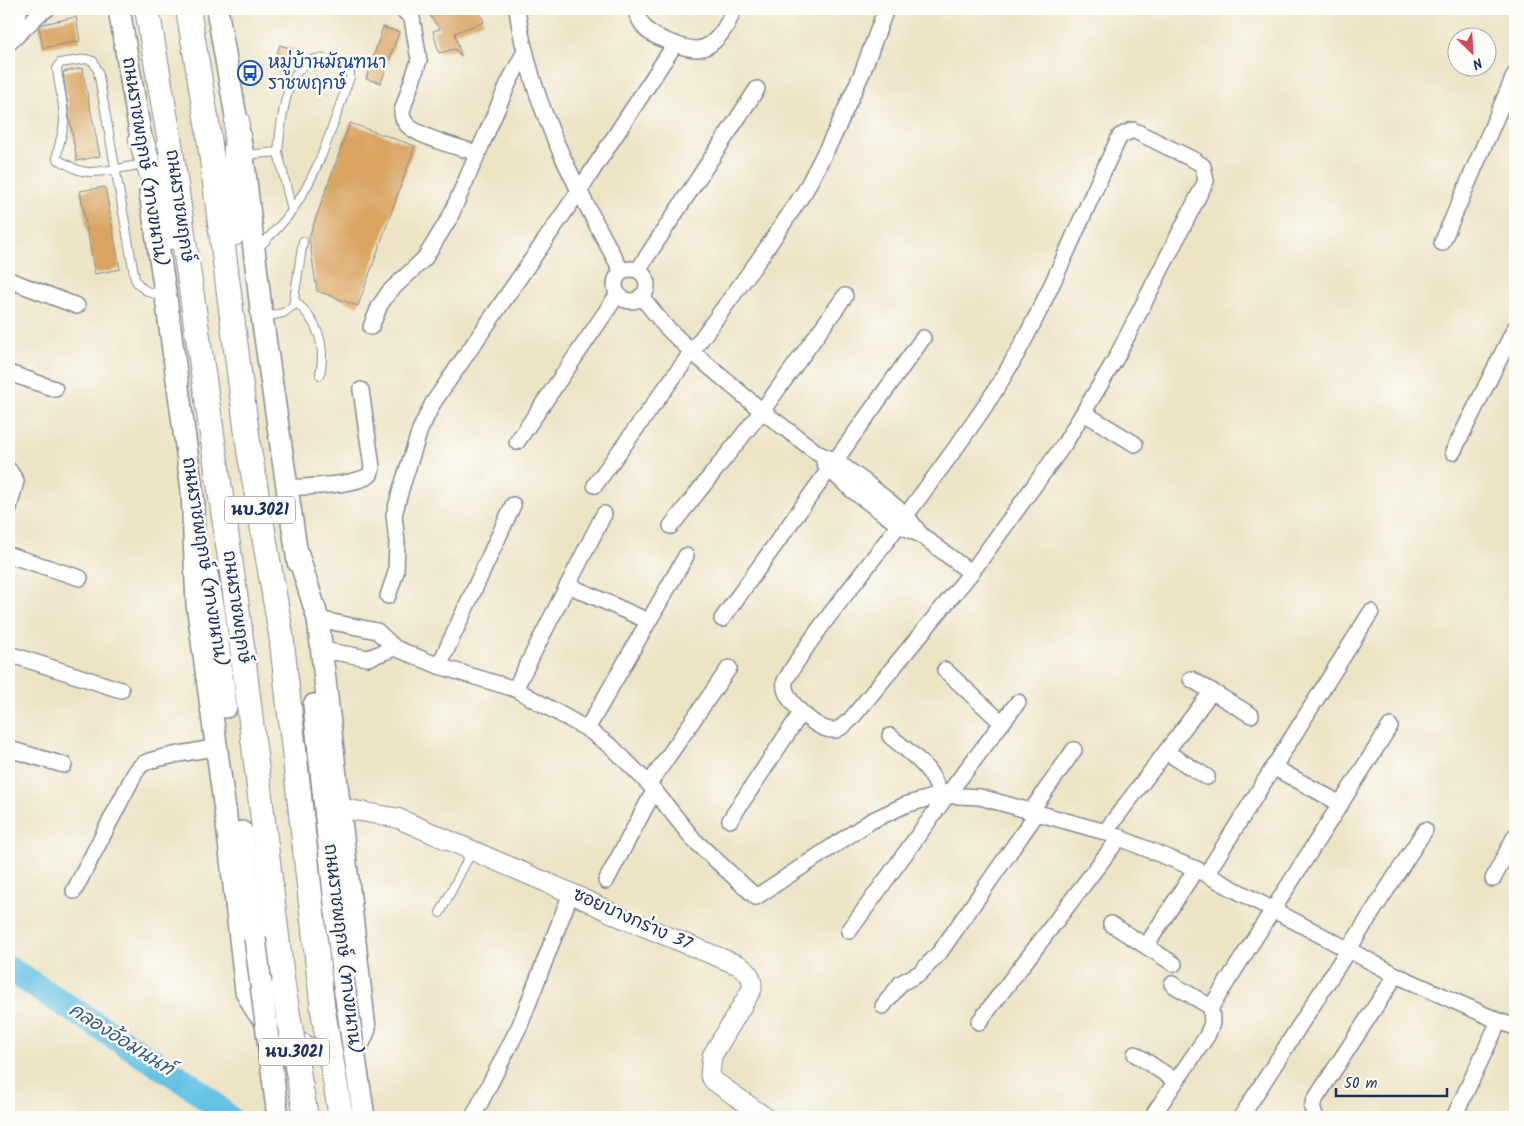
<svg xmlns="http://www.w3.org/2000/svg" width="1524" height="1126" viewBox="0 0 1524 1126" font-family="Kalam,'Playpen Sans Thai',sans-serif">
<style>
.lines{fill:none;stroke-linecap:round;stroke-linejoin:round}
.river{stroke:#65c2e3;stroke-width:26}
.building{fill:#d9a462}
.service-casing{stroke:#848a92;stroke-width:10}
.minor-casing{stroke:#848a92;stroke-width:18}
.tertiary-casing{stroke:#848a92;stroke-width:21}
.secondary-casing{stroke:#848a92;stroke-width:24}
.primary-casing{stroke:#848a92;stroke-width:26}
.service{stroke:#fff;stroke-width:8}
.minor{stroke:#fff;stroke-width:15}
.tertiary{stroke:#fff;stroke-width:19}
.secondary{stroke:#fff;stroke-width:21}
.primary{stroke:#fff;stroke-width:24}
.secondary-bridge-casing{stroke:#848a92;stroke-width:24;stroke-linecap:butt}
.primary-bridge-casing{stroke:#848a92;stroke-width:26;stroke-linecap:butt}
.secondary-bridge{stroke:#fff;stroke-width:21}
.primary-bridge{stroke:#fff;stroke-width:24}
.labels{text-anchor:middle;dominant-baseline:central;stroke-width:5;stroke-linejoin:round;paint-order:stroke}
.shield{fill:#fdfcf7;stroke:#5f6c8c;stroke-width:1}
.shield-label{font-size:16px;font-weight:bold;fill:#1b2f5e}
.transit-label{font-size:18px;fill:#164399;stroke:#fdfcf7;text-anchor:start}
.street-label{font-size:18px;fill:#1b2f5e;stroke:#fdfcf7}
.water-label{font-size:19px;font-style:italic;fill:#315b86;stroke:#fdfcf7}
</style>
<rect width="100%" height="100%" fill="#fdfcf7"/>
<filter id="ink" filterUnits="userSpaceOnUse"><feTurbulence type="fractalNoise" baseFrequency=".02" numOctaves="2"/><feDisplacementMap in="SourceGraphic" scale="10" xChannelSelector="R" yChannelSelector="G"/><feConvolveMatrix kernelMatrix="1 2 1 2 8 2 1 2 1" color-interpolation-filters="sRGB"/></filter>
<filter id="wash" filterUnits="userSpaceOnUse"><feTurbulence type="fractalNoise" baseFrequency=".0096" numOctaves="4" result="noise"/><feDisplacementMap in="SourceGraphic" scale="20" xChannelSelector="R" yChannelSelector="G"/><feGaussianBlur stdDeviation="1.12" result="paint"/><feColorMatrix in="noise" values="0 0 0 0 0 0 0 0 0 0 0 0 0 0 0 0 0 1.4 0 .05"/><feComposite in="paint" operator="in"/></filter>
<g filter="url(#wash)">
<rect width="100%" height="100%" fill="#ede4c6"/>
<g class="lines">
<!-- river -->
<polyline class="river" points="9,969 192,1086 228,1117"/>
</g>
<g id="blocks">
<!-- building -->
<g class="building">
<polygon points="425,9 479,9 484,22 455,33 461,56 455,49 439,53 433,31 440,29"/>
<polygon points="76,17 80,41 43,48 39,27 43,24"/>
<polygon points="383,27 399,32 381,83 366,79"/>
<polygon points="280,45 293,49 285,73 272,68"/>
<polygon points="82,68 100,156 77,161 70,121 63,72"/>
<polygon points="350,123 415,146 358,306 317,291 309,237"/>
<polygon points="105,187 120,269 95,274 80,191"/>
</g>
</g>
</g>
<g filter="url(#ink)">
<use href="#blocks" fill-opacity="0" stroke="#848a92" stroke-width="1"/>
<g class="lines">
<defs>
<g id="service">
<polyline points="278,152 292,211"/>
<path d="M 245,155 L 278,152 C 281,126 284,65 316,59 C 326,57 337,62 346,66 L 350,71 L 350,77 C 333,123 320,172 291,212 C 281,226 269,237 257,249"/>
<path d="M 144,164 C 130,166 96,175 82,171 C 74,169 65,163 57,159 C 56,151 64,132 64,121 C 64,103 59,87 57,69 L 60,63 L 86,59 L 93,61 L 98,71 L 135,279 C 141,291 152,293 164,297"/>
<path d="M 295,301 C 319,323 326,344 320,375"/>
<polyline points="264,317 283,313 293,306 303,241"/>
<polyline points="440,913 472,851"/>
</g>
<g id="minor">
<path d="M 402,9 L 412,18 L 419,60 L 402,111 C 402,115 402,118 405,122 C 413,136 461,148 477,153"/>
<path d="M 517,9 C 519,23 521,37 525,50 C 543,129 584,201 622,272"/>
<path d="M 635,9 C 643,31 649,34 669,42 C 677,45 687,49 696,49 C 715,49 729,24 733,9"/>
<polyline points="9,40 20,9"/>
<polyline points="9,43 39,14 47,9"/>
<path d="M 1133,130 L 1196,161 L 1203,166 L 1206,181 L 1115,360 L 1065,443 L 971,573 L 851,719 C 846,723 841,729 835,730 C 819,732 795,708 788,696 C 785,691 784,686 785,681 C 809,639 840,602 869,564 C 908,513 947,462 983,409 C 1041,324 1075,227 1120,136 Z"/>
<polyline points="1442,243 1515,74"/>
<circle cx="631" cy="285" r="16"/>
<polyline points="638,270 757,89"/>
<polyline points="9,280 77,306"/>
<polyline points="641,296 665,326 692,352 762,411 819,454 836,461 864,481 906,515 921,535"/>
<polyline points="371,327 380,305 389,292 425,258 450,217 508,84 525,51"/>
<polyline points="9,373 55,389"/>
<polyline points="1084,413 1135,444"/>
<polyline points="517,442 618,294"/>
<polyline points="1453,452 1515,328"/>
<polyline points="824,462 830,470 853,491 899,525 921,535 971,573"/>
<polyline points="9,470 16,481 9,508"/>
<polyline points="595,485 760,258 805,191 835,133 862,73 886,9"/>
<path d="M 288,488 C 310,486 352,486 370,475 L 372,467 L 361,390"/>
<polyline points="671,526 762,411 845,296"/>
<polyline points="9,555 80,578"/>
<polyline points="568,585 648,621"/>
<polyline points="388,596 396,572 397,542 394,515 401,489 420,430 433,403 579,191 675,44"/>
<polyline points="318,619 377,631 395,648 439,666 515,689 587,729 612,747 649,784 694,840 756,897 871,821 905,805 940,795 980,797 1105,832 1196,869 1396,975 1499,1021 1515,1027"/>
<polyline points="722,619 923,338"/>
<polyline points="322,650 368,658 395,648"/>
<polyline points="9,654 121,690"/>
<polyline points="439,666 513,505"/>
<polyline points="945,670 1002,723"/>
<polyline points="1191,679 1251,715"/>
<polyline points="515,689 604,514"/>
<polyline points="587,729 686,556"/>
<path d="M 890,736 C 912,755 932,766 940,795"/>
<polyline points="9,749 64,765"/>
<polyline points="1166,752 1207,777"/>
<polyline points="1273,767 1341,804"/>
<polyline points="649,784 729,668"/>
<polyline points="1031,811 1074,750"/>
<polyline points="730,820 801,713"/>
<polyline points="1105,832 1212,691"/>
<polyline points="1207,873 1371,612"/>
<polyline points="1493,879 1515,836"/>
<polyline points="606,881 654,791"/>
<path d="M 74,891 L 135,773 C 137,770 140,766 143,764 C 153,757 201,751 216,747"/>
<polyline points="1111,924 1174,964"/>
<polyline points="849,931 948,794 1018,702"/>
<polyline points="1146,946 1196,869"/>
<polyline points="1172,984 1211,1007"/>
<polyline points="883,1006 901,983 920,973 940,952 1037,813"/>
<polyline points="979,1022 1120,837"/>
<polyline points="1135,1054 1176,1081"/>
<polyline points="1155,1112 1207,1036 1212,1023 1211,1007 1390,726"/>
<polyline points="473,1117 520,1025 571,893"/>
<polyline points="1241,1117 1425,830"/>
<polyline points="1316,1117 1312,1108 1314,1101 1396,975"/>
<polyline points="1454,1117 1499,1021"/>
</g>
<path id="tertiary" d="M 341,808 L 397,818 L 571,893 L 620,917 L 738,965 C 748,971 753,977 752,989 L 712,1056 L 710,1075 L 714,1081 L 765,1117"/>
<g id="secondary">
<polyline points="119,9 144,156"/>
<polyline points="217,9 243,156 262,317 298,562"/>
<polyline points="150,193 166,298 194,505"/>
<path d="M 192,491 L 197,604 L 227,825 L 246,991 C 251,1000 254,1010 262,1017 C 277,1032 330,1067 351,1052 C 359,1046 361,1038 365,1029 L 318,619 L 296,548"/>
<polyline points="207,574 214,610 226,707"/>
<polyline points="314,705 343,979"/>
<polyline points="242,832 255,938"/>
</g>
<g id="primary">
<polyline points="147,9 169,137 238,614 283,986"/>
<polyline points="188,9 208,129 249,450 281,634 323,1011"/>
<polyline points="141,140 171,237"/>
<polyline points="233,234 237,121"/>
</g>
</defs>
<!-- service casing -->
<use href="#service" class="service-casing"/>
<!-- minor casing -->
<use href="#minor" class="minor-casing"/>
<!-- tertiary casing -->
<use href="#tertiary" class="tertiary-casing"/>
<!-- secondary casing -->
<use href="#secondary" class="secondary-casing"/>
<!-- primary casing -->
<use href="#primary" class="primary-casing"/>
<!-- service -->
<use href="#service" class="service"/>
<!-- minor -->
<use href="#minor" class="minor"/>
<!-- tertiary -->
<use href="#tertiary" class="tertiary"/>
<!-- secondary -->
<use href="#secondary" class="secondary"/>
<!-- primary -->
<use href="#primary" class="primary"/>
<defs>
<g id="secondary-bridge">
<polyline points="255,938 278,1117"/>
<polyline points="343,979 364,1117"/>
</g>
<g id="primary-bridge">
<polyline points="283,986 306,1117"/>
<polyline points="323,1011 341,1117"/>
</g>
</defs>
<!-- secondary-bridge casing -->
<use href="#secondary-bridge" class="secondary-bridge-casing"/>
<!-- primary-bridge casing -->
<use href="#primary-bridge" class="primary-bridge-casing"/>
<!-- secondary-bridge -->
<use href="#secondary-bridge" class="secondary-bridge"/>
<!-- primary-bridge -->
<use href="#primary-bridge" class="primary-bridge"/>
</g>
</g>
<!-- icons -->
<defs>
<symbol id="bus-ring" viewBox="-11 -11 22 22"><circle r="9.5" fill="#fdfcf7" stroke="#1a4fb4" stroke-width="1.5"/><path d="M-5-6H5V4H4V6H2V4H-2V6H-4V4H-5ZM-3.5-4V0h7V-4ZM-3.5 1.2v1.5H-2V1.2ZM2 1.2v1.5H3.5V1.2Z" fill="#1a4fb4"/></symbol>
</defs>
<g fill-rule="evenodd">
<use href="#bus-ring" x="236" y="59" width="28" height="28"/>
</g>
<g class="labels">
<!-- shield labels -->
<g class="shield">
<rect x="225" y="496.5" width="70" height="27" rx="4"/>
<rect x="259" y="1038.5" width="70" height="27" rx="4"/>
</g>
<g class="shield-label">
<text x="260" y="510">นบ.3021</text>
<text x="294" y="1052">นบ.3021</text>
</g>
<!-- transit labels -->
<g class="transit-label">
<text x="268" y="63">หมู่บ้านมัณฑนา<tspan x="268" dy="21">ราชพฤกษ์</tspan></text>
</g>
<!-- street labels -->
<g class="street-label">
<text transform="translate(144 162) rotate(81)">ถนนราชพฤกษ์ (ทางขนาน)</text>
<text transform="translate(179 206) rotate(82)">ถนนราชพฤกษ์</text>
<text transform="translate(204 562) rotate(81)">ถนนราชพฤกษ์ (ทางขนาน)</text>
<text transform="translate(236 607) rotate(82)">ถนนราชพฤกษ์</text>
<text transform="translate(632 920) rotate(24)">ซอยบางกร่าง 37</text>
<text transform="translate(342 949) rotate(83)">ถนนราชพฤกษ์ (ทางขนาน)</text>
</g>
<!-- water labels -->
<g class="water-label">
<text transform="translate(121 1040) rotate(32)">คลองอ้อมนนท์</text>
</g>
</g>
<!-- margin -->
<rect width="1524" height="1126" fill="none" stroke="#fdfcf7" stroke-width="30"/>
<!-- north arrow -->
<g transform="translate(1472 52) rotate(155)"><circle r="24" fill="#fdfcf7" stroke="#a3aaba"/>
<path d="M0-4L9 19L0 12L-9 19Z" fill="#d1495b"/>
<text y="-8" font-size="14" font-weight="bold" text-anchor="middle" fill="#1b2f5e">N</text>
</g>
<!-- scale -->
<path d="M1336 1088v8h111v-8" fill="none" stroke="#1b2f5e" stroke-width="2.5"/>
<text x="1344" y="1088" font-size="15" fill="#1b2f5e" stroke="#fdfcf7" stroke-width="4" paint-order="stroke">50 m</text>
</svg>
